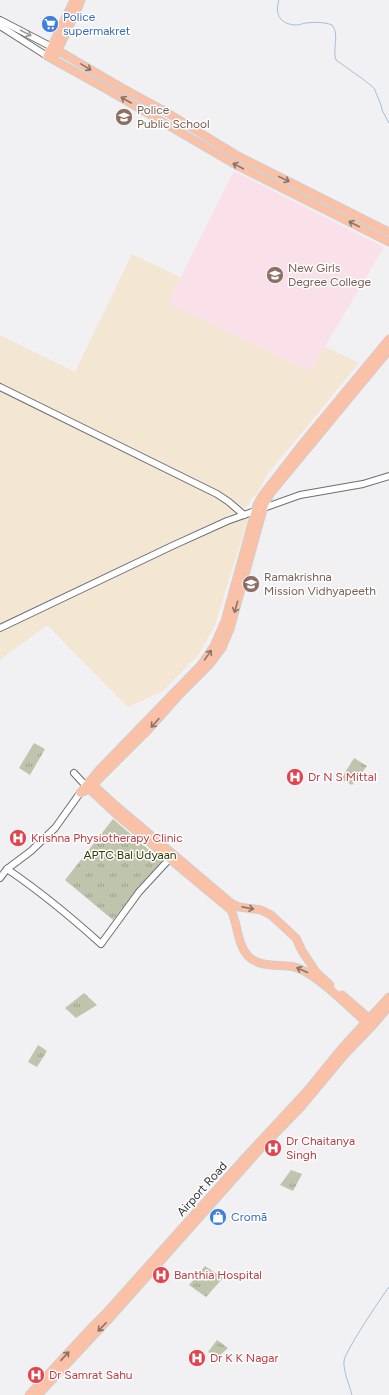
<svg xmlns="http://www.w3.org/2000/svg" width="389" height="1395" viewBox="0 0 389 1395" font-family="Figtree,sans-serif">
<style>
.industrial{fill:#f3e6d2}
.education{fill:#f9e0e9}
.park{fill:url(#park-tufts)}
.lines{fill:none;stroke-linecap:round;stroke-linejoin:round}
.stream{stroke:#a5bed8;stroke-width:1}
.secondary-casing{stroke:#6c6d6e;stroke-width:8}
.primary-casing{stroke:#cecece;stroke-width:9}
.secondary{stroke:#fff;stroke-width:6}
.primary{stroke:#fac1a6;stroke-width:7}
.oneway{stroke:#99999a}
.oneway2{stroke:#8d7367}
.labels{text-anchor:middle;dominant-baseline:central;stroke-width:3;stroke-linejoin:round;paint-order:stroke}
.shop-label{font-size:12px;fill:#366cbe;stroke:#fff;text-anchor:start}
.education-label{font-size:12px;fill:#785e54;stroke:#fff;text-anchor:start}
.health-label{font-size:12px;fill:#be3a42;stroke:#fff;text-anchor:start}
.park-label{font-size:12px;fill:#2e3800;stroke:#fff}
.street-label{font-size:12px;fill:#333334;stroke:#fff}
</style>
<defs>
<pattern id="park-tufts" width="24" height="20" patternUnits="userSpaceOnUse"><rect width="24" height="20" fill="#bec5ac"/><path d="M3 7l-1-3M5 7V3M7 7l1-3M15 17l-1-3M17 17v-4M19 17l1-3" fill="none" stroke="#9ba18d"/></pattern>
</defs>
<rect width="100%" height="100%" fill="#f1f1f3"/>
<!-- industrial -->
<g class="industrial">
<polygon points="132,254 359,363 267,475 257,494 251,499 248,506 0,623 0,335 75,372"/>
<polygon points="241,518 248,519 215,625 199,654 163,691 128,707 47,625 0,660 0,631 166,549"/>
</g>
<!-- education -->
<polygon class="education" points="234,171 384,247 310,372 168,303"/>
<!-- park -->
<g class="park">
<polygon points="34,743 45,749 30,775 19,768"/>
<polygon points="354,758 367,766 352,785 341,779"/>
<polygon points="113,819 162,861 140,885 113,920 65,880"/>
<polygon points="84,993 97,1005 76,1018 65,1008"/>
<polygon points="38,1045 47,1051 37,1067 28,1062"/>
<polygon points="291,1170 302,1174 293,1191 280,1185"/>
<polygon points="205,1266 223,1278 206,1297 189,1285"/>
<polygon points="217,1340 228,1348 217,1358 208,1352"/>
</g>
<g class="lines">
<!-- stream -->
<g class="stream">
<path d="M 279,0 C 274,15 281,25 297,25 C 300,25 303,23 306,23 C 314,22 325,22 332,25 C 340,35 332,48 336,60 L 364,80 L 374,88 L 381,105 L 382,110 L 389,123"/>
<path d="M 352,1395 C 350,1386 343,1371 344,1361 C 344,1353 382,1296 389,1287"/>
</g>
<defs>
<g id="secondary">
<polyline points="0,20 52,47"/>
<polyline points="0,26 47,56"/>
<polyline points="0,387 217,494 229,502 244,515"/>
<polyline points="0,628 172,546 227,521 300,495 363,484 389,476"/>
<polyline points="74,773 86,786"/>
<path d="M 7,869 C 41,892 71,917 101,944 L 139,892 L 173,855"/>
<polyline points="0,878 7,869 31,851 55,828 80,793"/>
</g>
<g id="primary">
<polyline points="74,0 47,56 108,90 238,166 389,242"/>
<polyline points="52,47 122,88 166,112 238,156 389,232"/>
<polyline points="56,54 78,8 81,0"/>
<polyline points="90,782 115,805 232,904 239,907 261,910 271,915 296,938 302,951 316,972 330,985"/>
<path d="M 86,786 L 117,815 L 231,910 C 238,924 237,944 248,956 C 259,968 279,964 294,967 C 314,971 352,1010 369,1025"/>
<polyline points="83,792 89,789 148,730 181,693 210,664 222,648 230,629 264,506 270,494 389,350"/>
<polyline points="80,793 99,770 201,665 214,646 225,621 257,505 262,496 303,443 389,339"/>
<polyline points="342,995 372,1021"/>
<polyline points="29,1395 91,1328 107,1312 243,1160 307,1091 342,1048 389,997"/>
<polyline points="38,1395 109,1319 262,1147 300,1108 346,1053 375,1023 389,1006"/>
</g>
</defs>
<!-- secondary casing -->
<use href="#secondary" class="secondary-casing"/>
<!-- primary casing -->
<use href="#primary" class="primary-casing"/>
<!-- secondary -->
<use href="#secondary" class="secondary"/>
<!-- primary -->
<use href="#primary" class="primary"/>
</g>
<!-- one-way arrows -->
<defs><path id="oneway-shaft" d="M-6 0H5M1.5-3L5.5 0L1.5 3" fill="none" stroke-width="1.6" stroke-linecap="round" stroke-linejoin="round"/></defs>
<use class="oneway" href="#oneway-shaft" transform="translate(26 33) rotate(28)"/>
<g class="oneway2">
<use href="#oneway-shaft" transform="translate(86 67) rotate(31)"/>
<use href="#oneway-shaft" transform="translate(126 100) rotate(-150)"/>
<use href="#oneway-shaft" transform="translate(238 166) rotate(-152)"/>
<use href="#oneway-shaft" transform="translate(284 179) rotate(26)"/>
<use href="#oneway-shaft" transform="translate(354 224) rotate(-153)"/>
<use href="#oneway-shaft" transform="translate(236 607) rotate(106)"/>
<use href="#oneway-shaft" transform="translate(208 655) rotate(-55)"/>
<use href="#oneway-shaft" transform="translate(155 723) rotate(132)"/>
<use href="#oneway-shaft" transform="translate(248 908) rotate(11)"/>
<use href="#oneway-shaft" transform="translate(302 970) rotate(-156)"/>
<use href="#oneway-shaft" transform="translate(102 1327) rotate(134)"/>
<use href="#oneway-shaft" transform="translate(65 1356) rotate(-47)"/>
</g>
<!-- icons -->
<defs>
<symbol id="supermarket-disc" viewBox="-11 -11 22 22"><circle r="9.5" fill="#3f7fe0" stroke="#fff"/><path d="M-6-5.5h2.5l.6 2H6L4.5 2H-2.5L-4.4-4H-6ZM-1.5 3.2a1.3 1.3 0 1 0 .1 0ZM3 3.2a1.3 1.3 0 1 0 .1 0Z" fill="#fff"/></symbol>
<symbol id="school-disc" viewBox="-11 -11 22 22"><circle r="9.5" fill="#8d6e63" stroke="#fff"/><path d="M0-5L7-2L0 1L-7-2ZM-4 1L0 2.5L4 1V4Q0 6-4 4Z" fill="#fff"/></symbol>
<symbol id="hospital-disc" viewBox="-11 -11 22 22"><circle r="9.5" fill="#e0444e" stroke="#fff"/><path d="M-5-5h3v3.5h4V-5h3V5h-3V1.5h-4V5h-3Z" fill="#fff"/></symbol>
<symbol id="shop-disc" viewBox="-11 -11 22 22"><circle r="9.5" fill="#3f7fe0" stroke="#fff"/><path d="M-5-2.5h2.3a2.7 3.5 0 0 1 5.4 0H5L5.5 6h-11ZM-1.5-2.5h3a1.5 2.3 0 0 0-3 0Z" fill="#fff"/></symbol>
</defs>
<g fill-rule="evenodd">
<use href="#supermarket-disc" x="40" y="14" width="20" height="20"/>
<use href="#school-disc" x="114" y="107" width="20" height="20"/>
<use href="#school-disc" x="265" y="265" width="20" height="20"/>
<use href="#school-disc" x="241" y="574" width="20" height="20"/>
<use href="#hospital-disc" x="285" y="767" width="20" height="20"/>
<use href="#hospital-disc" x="8" y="828" width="20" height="20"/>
<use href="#hospital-disc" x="263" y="1138" width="20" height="20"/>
<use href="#shop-disc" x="208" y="1207" width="20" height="20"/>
<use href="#hospital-disc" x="151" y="1265" width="20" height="20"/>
<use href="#hospital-disc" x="187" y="1348" width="20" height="20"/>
<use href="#hospital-disc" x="26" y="1365" width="20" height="20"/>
</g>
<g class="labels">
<!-- shop labels -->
<g class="shop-label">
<text x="63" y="17">Police<tspan x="63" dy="14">supermakret</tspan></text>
<text x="231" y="1217">Cromā</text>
</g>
<!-- education labels -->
<g class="education-label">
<text x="137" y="110">Police<tspan x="137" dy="14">Public School</tspan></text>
<text x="288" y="268">New Girls<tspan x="288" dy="14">Degree College</tspan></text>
<text x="264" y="577">Ramakrishna<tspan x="264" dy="14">Mission Vidhyapeeth</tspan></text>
</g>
<!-- health labels -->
<g class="health-label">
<text x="308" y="777">Dr N S Mittal</text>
<text x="31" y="838">Krishna Physiotherapy Clinic</text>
<text x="286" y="1141">Dr Chaitanya<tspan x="286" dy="14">Singh</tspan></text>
<text x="174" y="1275">Banthia Hospital</text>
<text x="210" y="1358">Dr K K Nagar</text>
<text x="49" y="1375">Dr Samrat Sahu</text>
</g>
<!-- park labels -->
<g class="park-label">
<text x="130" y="855">APTC Bal Udyaan</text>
</g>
<!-- street labels -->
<g class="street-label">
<text transform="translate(202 1189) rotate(-48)">Airport Road</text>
</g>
</g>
</svg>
